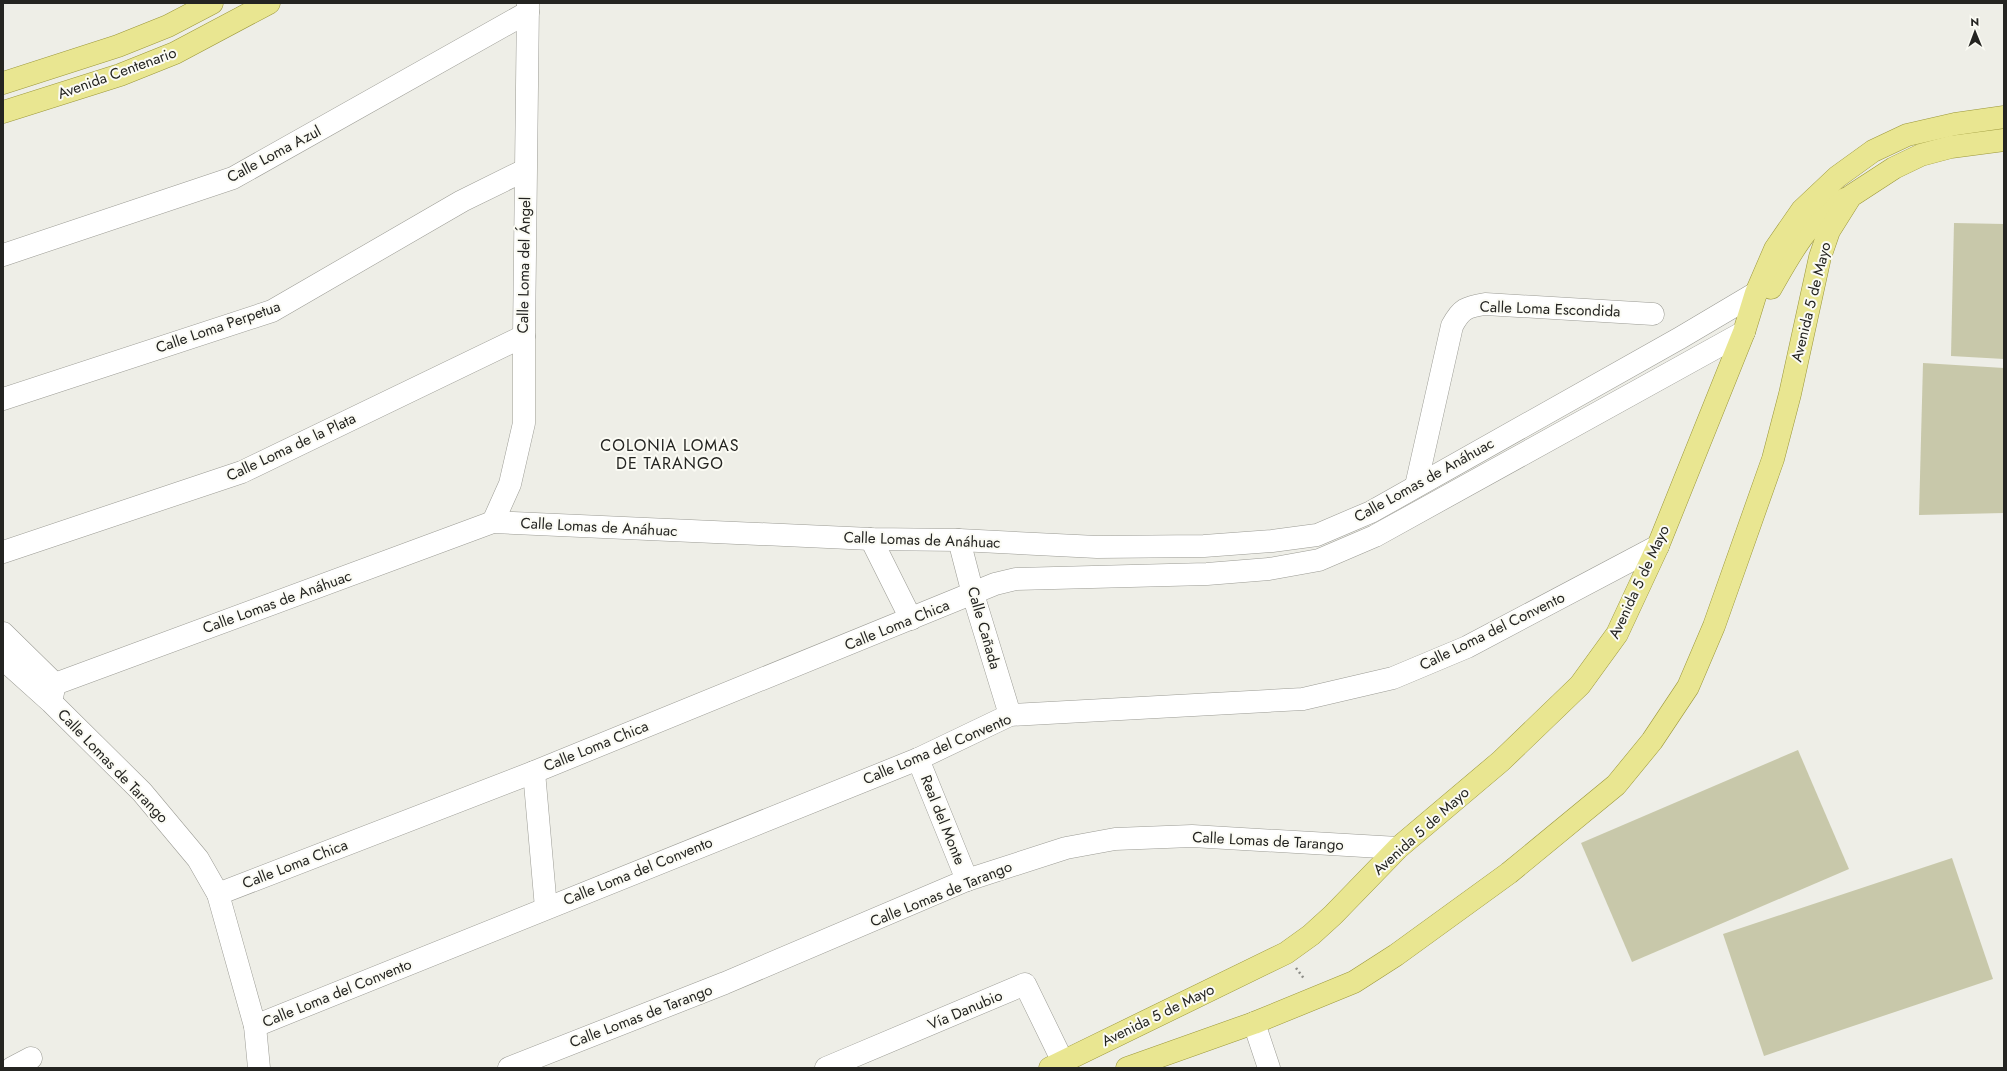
<svg xmlns="http://www.w3.org/2000/svg" width="2007" height="1071" viewBox="0 0 2007 1071" font-family="Jost,sans-serif">
<style>
.green{fill:#c8c8aa}
.lines{fill:none;stroke-linecap:round;stroke-linejoin:round}
.minor-casing{stroke:#9b9b94;stroke-width:23}
.major-casing{stroke:#9b973a;stroke-width:23}
.path{stroke:#8c8c87;stroke-width:2.5;stroke-dasharray:2 3;stroke-linecap:butt}
.minor{stroke:#fff;stroke-width:22}
.major{stroke:#e9e691;stroke-width:22}
.labels{text-anchor:middle;dominant-baseline:central;stroke-width:4;stroke-linejoin:round;paint-order:stroke}
.street-label{font-size:15px;fill:#242421;stroke:#fbfbf4}
.neighbourhood-label{font-size:16px;letter-spacing:1px;fill:#242421;stroke:#fbfbf4}
</style>
<rect width="100%" height="100%" fill="#eeeee7"/>
<!-- green -->
<g class="green">
<polygon points="1954,223 2004,224 2004,359 1951,356"/>
<polygon points="1923,363 2004,368 2004,513 1919,515"/>
<polygon points="1798,750 1849,869 1632,962 1581,843"/>
<polygon points="1952,858 1993,979 1764,1056 1723,934"/>
</g>
<g class="lines">
<defs>
<g id="minor">
<polyline points="3,255 233,178 528,12"/>
<polyline points="3,399 272,311 462,201 525,170"/>
<path d="M 1416,486 L 1452,326 C 1461,309 1466,307 1485,304 L 1653,314"/>
<polyline points="493,522 510,484 524,423 524,336 528,3"/>
<polyline points="871,539 911,619"/>
<polyline points="959,540 973,594 1010,715"/>
<polyline points="3,552 242,472 524,336"/>
<polyline points="3,633 55,684 52,697"/>
<polyline points="3,659 51,702 142,792 198,859 218,894 255,1026 259,1068"/>
<polyline points="55,684 493,522 871,539 959,540 1097,547 1204,546 1272,541 1317,535 1371,512 1680,338 1756,293"/>
<polyline points="918,759 967,880"/>
<polyline points="534,772 546,908"/>
<polyline points="218,894 534,772 995,584 1016,579 1207,574 1269,569 1319,560 1375,536 1744,332"/>
<polyline points="1254,1023 1269,1068"/>
<polyline points="255,1026 918,759 1010,715 1303,699 1393,678 1467,647 1658,546"/>
<polyline points="12,1068 31,1058"/>
<polyline points="509,1068 725,983 967,880 1066,848 1115,839 1192,836 1398,848"/>
<polyline points="826,1068 1025,984 1063,1062"/>
</g>
<g id="major">
<polyline points="3,83 118,46 168,26 212,3"/>
<polyline points="3,112 120,75 175,53 269,3"/>
<path d="M 1771,288 C 1790,255 1809,217 1845,199"/>
<polyline points="1050,1068 1286,953 1311,935 1333,915 1398,848 1501,761 1580,685 1617,634 1658,546 1744,332 1756,293 1775,249 1802,210 1837,177 1873,151 1907,135 1955,124 2004,117"/>
<polyline points="1127,1068 1254,1023 1354,982 1396,955 1509,873 1616,785 1652,741 1688,687 1714,626 1773,459 1790,394 1820,257 1829,231 1851,196 1894,168 1921,155 1951,147 2004,140"/>
</g>
</defs>
<!-- minor casing -->
<use href="#minor" class="minor-casing"/>
<!-- major casing -->
<use href="#major" class="major-casing"/>
<!-- path -->
<polyline class="path" points="1296,968 1305,980"/>
<!-- minor -->
<use href="#minor" class="minor"/>
<!-- major -->
<use href="#major" class="major"/>
</g>
<g class="labels">
<!-- street labels -->
<g class="street-label">
<text transform="translate(117 73) rotate(-20)">Avenida Centenario</text>
<text transform="translate(274 154) rotate(-28)">Calle Loma Azul</text>
<text transform="translate(524 265) rotate(-89)">Calle Loma del Ángel</text>
<text transform="translate(1811 302) rotate(-76)">Avenida 5 de Mayo</text>
<text transform="translate(1550 309) rotate(2)">Calle Loma Escondida</text>
<text transform="translate(218 327) rotate(-19)">Calle Loma Perpetua</text>
<text transform="translate(291 447) rotate(-25)">Calle Loma de la Plata</text>
<text transform="translate(1424 480) rotate(-29)">Calle Lomas de Anáhuac</text>
<text transform="translate(599 527) rotate(3)">Calle Lomas de Anáhuac</text>
<text transform="translate(922 540) rotate(2)">Calle Lomas de Anáhuac</text>
<text transform="translate(1639 582) rotate(-65)">Avenida 5 de Mayo</text>
<text transform="translate(277 602) rotate(-20)">Calle Lomas de Anáhuac</text>
<text transform="translate(897 625) rotate(-22)">Calle Loma Chica</text>
<text transform="translate(984 628) rotate(74)">Calle Cañada</text>
<text transform="translate(1492 631) rotate(-26)">Calle Loma del Convento</text>
<text transform="translate(596 746) rotate(-22)">Calle Loma Chica</text>
<text transform="translate(937 749) rotate(-23)">Calle Loma del Convento</text>
<text transform="translate(113 766) rotate(46)">Calle Lomas de Tarango</text>
<text transform="translate(943 820) rotate(68)">Real del Monte</text>
<text transform="translate(1421 831) rotate(-42)">Avenida 5 de Mayo</text>
<text transform="translate(1268 841) rotate(3)">Calle Lomas de Tarango</text>
<text transform="translate(295 864) rotate(-21)">Calle Loma Chica</text>
<text transform="translate(638 871) rotate(-22)">Calle Loma del Convento</text>
<text transform="translate(941 894) rotate(-22)">Calle Lomas de Tarango</text>
<text transform="translate(337 993) rotate(-22)">Calle Loma del Convento</text>
<text transform="translate(965 1010) rotate(-23)">Vía Danubio</text>
<text transform="translate(1158 1015) rotate(-26)">Avenida 5 de Mayo</text>
<text transform="translate(641 1016) rotate(-21)">Calle Lomas de Tarango</text>
</g>
<!-- neighbourhood labels -->
<g class="neighbourhood-label">
<text x="670" y="445">COLONIA LOMAS<tspan x="670" dy="18">DE TARANGO</tspan></text>
</g>
</g>
<!-- border -->
<rect width="2007" height="1071" fill="none" stroke="#242421" stroke-width="8"/>
<!-- north arrow -->
<g transform="translate(1975 32) rotate(359)" stroke="#fbfbf4" stroke-width="3" paint-order="stroke">
<path d="M0-3L7 15L0 10L-7 15Z" fill="#242421"/>
<text y="-6" font-size="11" font-weight="bold" text-anchor="middle" fill="#242421">N</text>
</g>
</svg>
